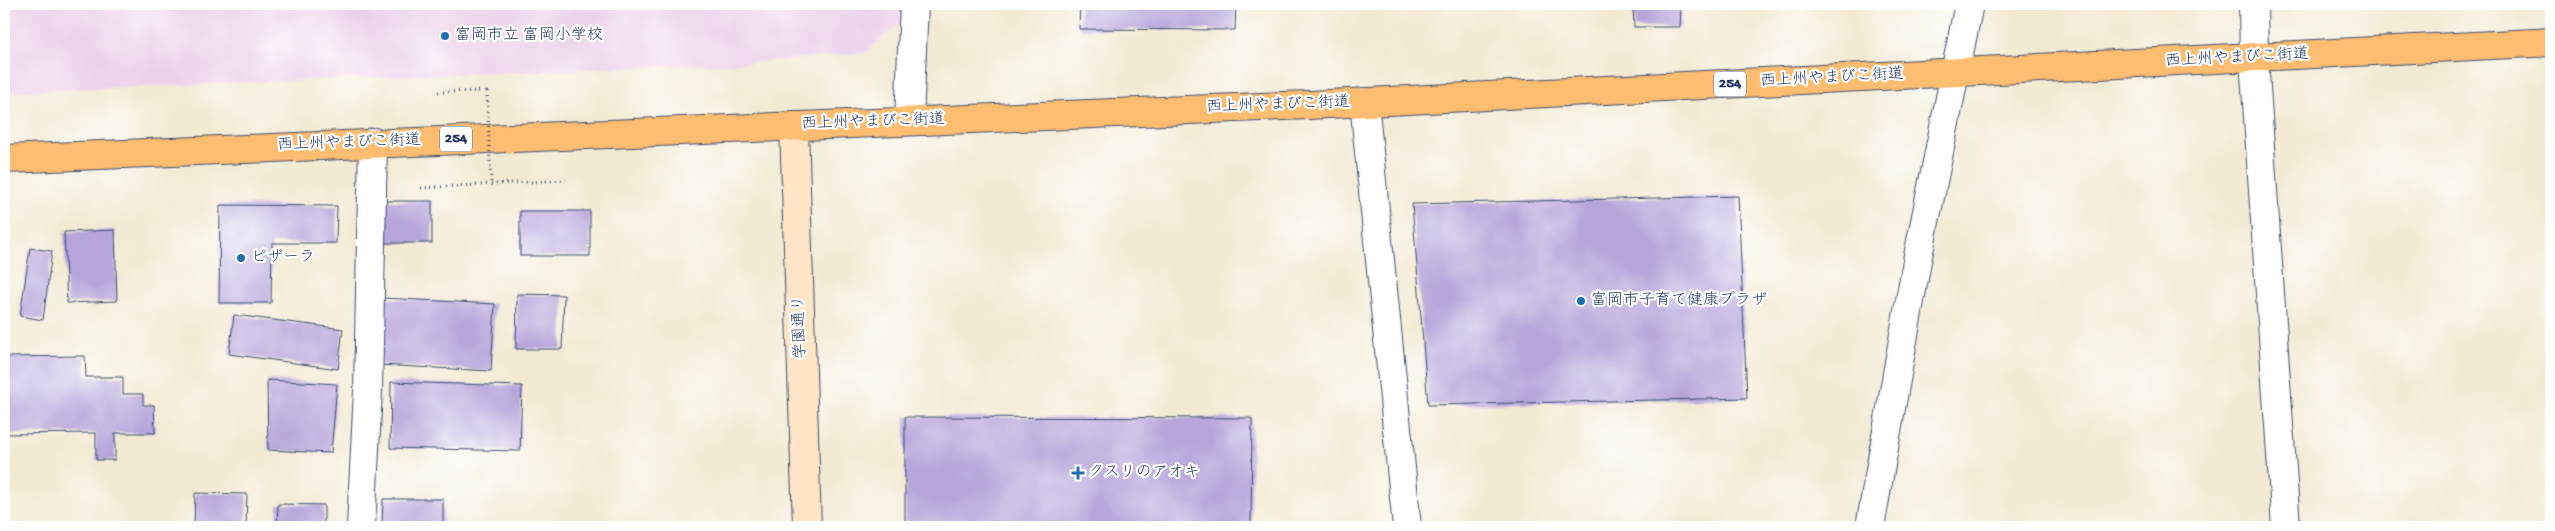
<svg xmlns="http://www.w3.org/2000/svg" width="2555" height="531" viewBox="0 0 2555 531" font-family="'Gochi Hand','Klee One',sans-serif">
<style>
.built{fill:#ecd1ea}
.building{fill:#b6a6db}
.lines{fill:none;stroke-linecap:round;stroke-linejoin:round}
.street-casing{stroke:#3b4b70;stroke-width:30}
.secondary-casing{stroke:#3b4b70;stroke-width:30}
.highway-casing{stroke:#3b4b70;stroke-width:30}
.path{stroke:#3b4b70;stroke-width:3;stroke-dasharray:1 4;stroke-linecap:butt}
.street{stroke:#fff;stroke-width:28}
.secondary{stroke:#fee5c5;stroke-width:28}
.highway{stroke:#fcbd6f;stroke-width:28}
.path-bridge{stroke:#3b4b70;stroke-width:3;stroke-dasharray:1 4;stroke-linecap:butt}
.poi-dot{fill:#1f6fb2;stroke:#fff;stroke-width:2}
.labels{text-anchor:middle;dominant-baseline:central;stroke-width:4.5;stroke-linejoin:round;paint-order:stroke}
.shield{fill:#fff;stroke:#5f6d8e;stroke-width:1}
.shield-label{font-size:15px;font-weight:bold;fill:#1b2f5e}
.poi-label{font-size:16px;fill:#1b2f5e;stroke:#fff;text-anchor:start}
.street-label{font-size:16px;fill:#1b2f5e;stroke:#fff}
</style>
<rect width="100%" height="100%" fill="#fff"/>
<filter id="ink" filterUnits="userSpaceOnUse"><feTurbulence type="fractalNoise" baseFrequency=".02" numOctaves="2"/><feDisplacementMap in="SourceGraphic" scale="10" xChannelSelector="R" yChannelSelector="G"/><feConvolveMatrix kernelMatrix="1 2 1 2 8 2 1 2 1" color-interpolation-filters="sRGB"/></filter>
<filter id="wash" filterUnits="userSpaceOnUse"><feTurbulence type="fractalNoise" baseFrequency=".0096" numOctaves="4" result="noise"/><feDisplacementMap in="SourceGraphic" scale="20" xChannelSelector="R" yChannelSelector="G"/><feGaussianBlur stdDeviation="1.12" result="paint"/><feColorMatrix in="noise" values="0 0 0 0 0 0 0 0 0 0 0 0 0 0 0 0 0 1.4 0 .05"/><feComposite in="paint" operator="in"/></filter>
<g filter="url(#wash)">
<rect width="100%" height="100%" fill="#f2ead3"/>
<!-- built -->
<polygon class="built" points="4,4 905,4 905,19 865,53 744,63 4,92"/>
<g id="blocks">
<!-- building -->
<g class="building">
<polygon points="1080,4 1236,4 1235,30 1079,29"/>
<polygon points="1623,4 1681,4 1680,27 1634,27 1633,7 1623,6"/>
<polygon points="1738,196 1747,398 1428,405 1412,204"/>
<rect x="379" y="201" width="53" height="42"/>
<polygon points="220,205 337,206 336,243 272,243 271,303 219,303"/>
<rect x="520" y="211" width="70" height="45"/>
<polygon points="115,230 117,301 67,303 64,232"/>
<polygon points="30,248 52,251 43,320 20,316"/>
<polygon points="517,294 564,295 562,349 516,349"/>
<polygon points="383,298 495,304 491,371 379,365"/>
<polygon points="234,315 343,329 338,369 229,354"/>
<polygon points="85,356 86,377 123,377 123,394 143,394 143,405 154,405 155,433 115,433 115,460 96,460 96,433 4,434 4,357"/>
<polygon points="267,380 337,384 331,453 268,450"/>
<polygon points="391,382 522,386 520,451 390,448"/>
<polygon points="905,417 1252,418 1251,527 905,527"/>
<polygon points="195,493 247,494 246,527 194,527"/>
<polygon points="383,499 443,499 443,527 382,527"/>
<polygon points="278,504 324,505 324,527 277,527"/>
</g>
</g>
</g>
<g filter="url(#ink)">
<use href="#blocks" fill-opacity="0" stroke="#3b4b70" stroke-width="1"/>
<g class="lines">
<defs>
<g id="street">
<polyline points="2253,4 2254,59 2286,527"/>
<polyline points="1364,102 1407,527"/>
<polyline points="909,121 914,4"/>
<polyline points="361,527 368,391 373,142"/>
<polyline points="1870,527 1917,261 1969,4"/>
</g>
<polyline id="secondary" points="794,126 807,527"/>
<polyline id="highway" points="4,159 1309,105 2551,42"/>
</defs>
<!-- street casing -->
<use href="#street" class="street-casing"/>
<!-- secondary casing -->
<use href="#secondary" class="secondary-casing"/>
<!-- highway casing -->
<use href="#highway" class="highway-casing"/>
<!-- path -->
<g class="path">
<polyline points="438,92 487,91"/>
<polyline points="421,188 566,180"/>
</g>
<!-- street -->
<use href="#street" class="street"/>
<!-- secondary -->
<use href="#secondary" class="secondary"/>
<!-- highway -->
<use href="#highway" class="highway"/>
<!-- path-bridge -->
<polyline class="path-bridge" points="487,91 491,183"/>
</g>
</g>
<!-- markers -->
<g class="poi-dot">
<circle cx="445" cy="36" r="5"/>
<circle cx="241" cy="258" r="5"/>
<circle cx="1581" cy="301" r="5"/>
<path d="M1075.5 465.5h5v5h5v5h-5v5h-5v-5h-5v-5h5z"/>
</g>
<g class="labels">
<!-- shield labels -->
<g class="shield">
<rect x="1714" y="71.5" width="32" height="25" rx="4"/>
<rect x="440" y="126.5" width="32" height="25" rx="4"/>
</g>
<g class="shield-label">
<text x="1730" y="84">254</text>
<text x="456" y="139">254</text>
</g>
<!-- poi labels -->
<g class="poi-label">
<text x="455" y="36">富岡市立 富岡小学校</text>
<text x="251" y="258">ピザーラ</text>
<text x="1591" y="301">富岡市子育て健康プラザ</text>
<text x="1088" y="473">クスリのアオキ</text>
</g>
<!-- street labels -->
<g class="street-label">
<text transform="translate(2237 59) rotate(-3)">西上州やまびこ街道</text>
<text transform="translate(1832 79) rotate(-3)">西上州やまびこ街道</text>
<text transform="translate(1278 106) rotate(-2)">西上州やまびこ街道</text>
<text transform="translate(873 123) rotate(-2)">西上州やまびこ街道</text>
<text transform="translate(349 144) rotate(-2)">西上州やまびこ街道</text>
<text transform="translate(801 327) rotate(-92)">学園通り</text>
</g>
</g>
<!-- margin -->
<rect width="2555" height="531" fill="none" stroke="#fff" stroke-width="20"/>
</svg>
